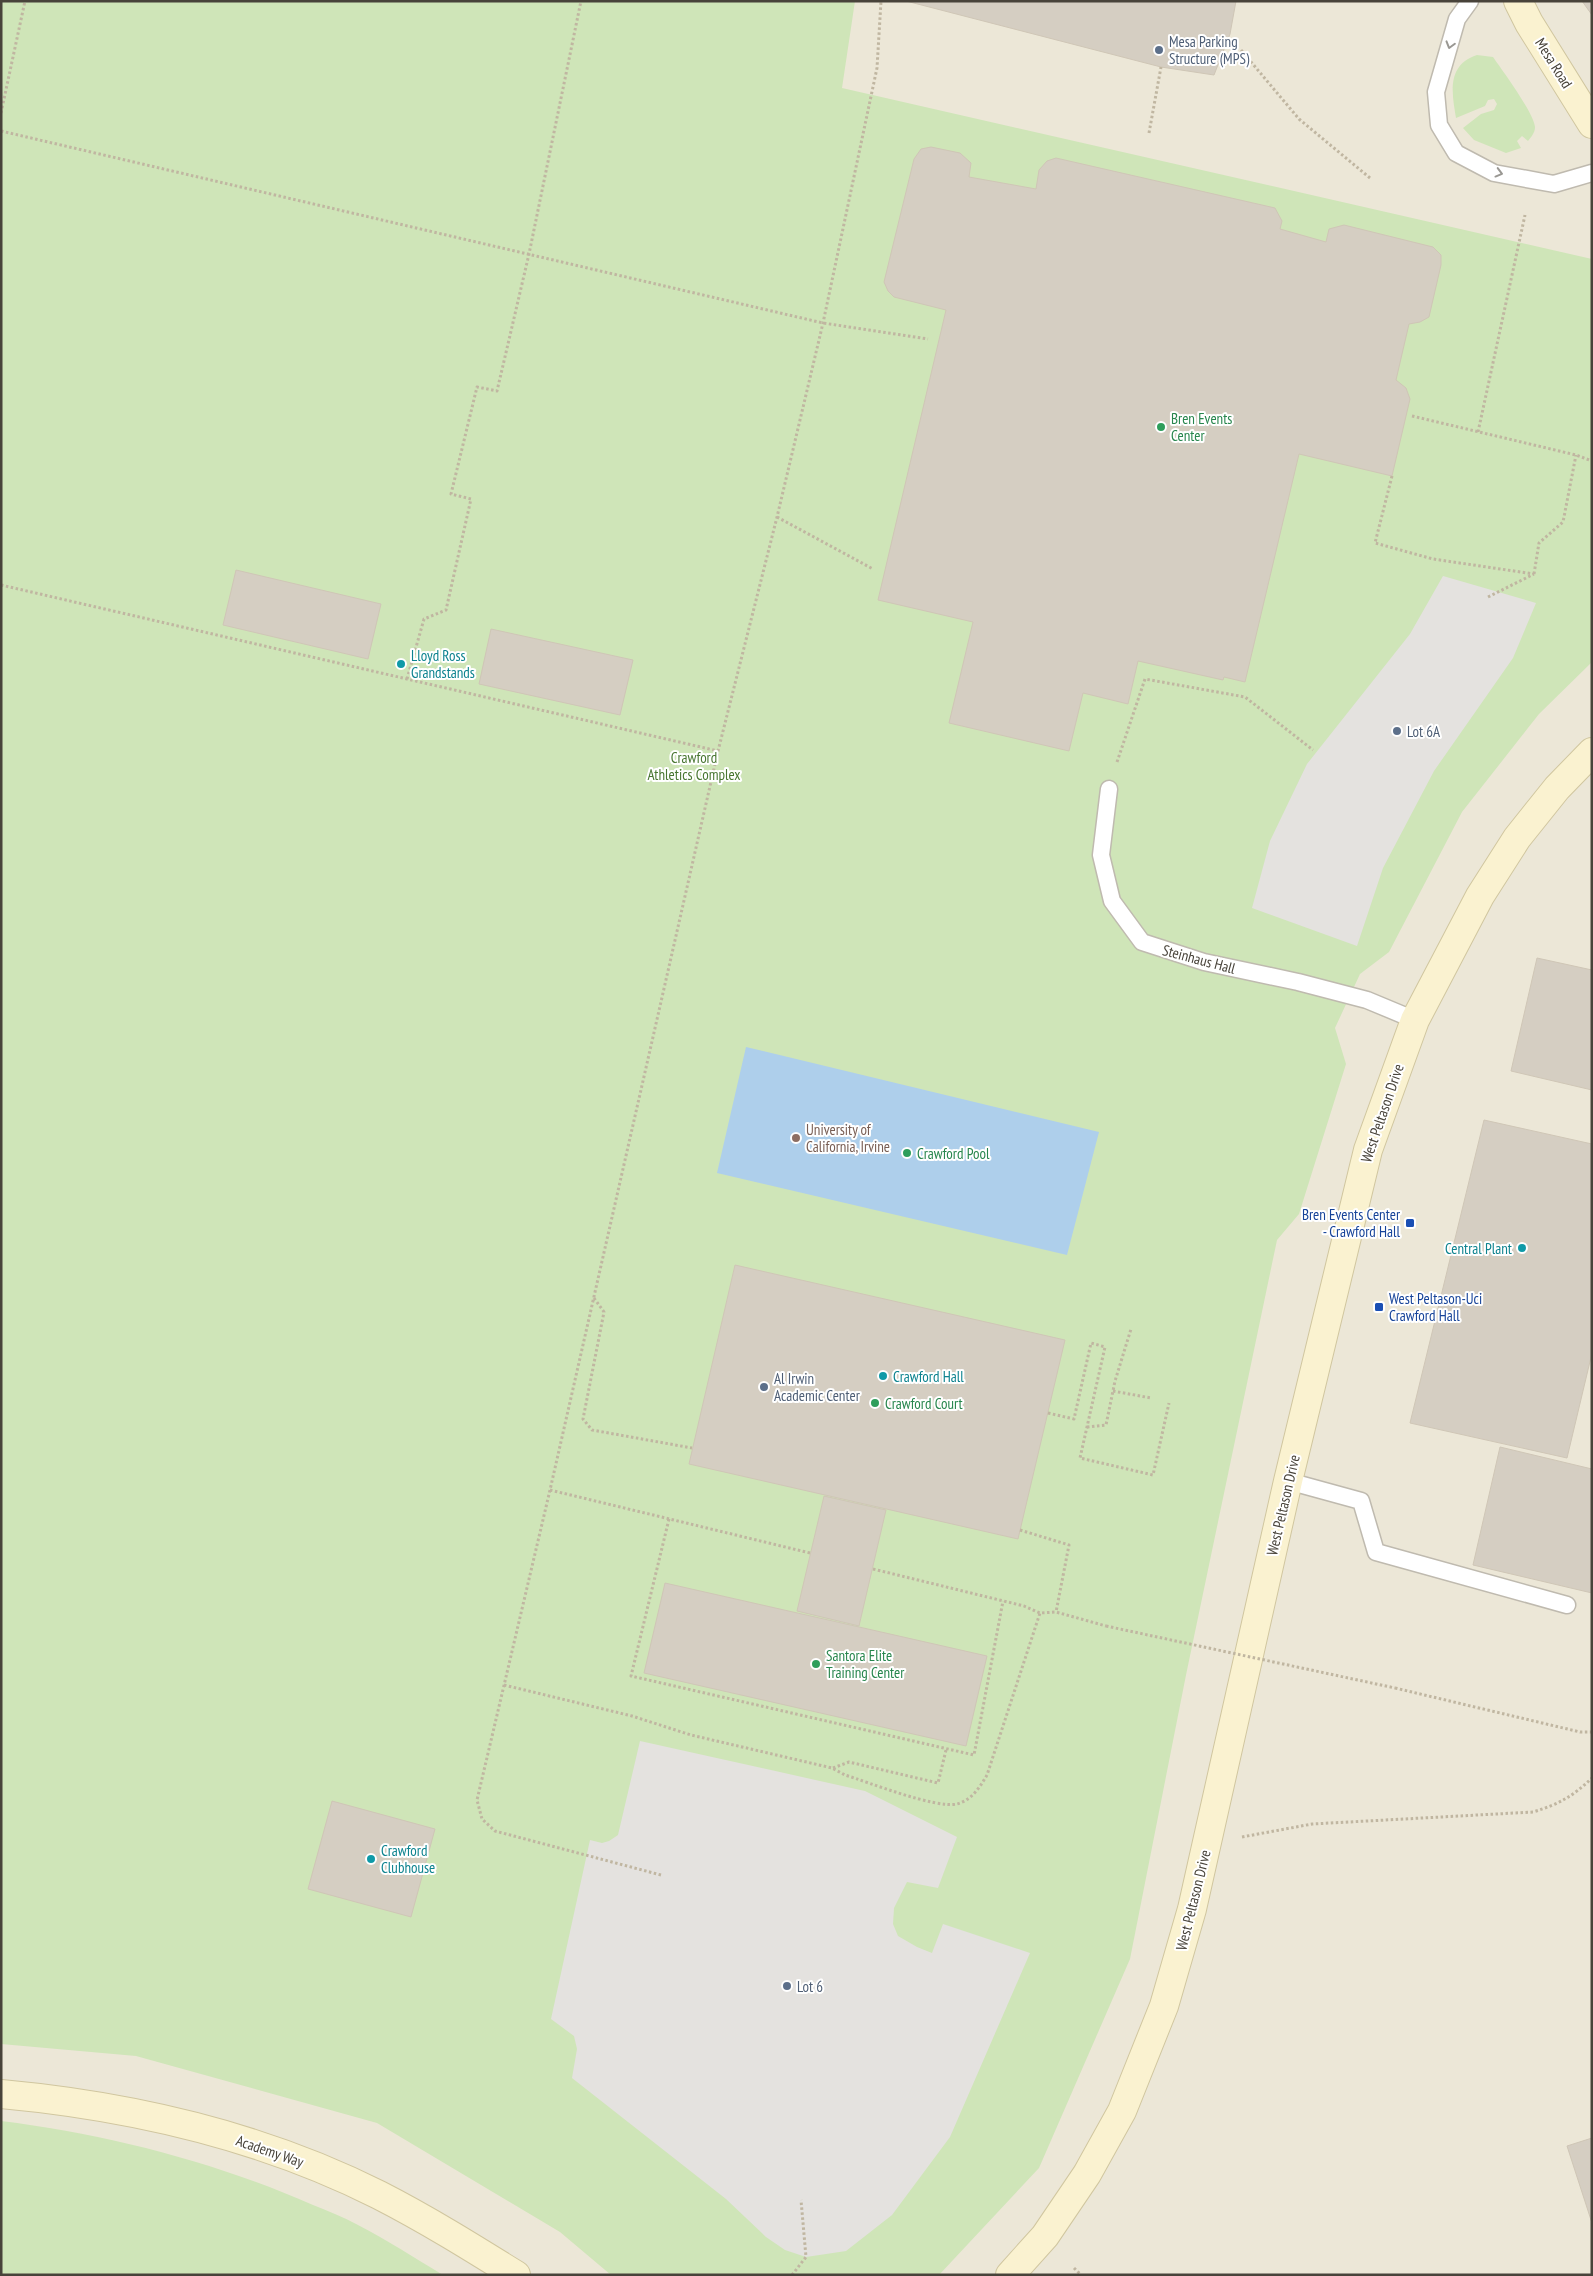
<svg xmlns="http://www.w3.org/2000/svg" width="1593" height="2276" viewBox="0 0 1593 2276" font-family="'PT Sans Narrow',sans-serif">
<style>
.education{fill:#ece7d7}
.green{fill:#cfe5b8}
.parking{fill:#e4e2df}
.water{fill:#aecfeb}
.building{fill:#d5cec2;stroke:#cfc6b6}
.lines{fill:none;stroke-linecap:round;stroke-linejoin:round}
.lane-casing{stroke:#bfbaaf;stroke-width:19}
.secondary-casing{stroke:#d0c69f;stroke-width:30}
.path{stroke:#c0b6a1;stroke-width:3;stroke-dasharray:2.5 2.5;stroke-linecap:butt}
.lane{stroke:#fff;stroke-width:16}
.secondary{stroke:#faf2d0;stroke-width:28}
.path-bridge{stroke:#c0b6a1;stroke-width:3;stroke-dasharray:2.5 2.5;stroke-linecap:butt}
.oneway{stroke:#9a9893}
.service-dot{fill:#5c6f8a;stroke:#fff;stroke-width:2}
.leisure-dot{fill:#2e9e5b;stroke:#fff;stroke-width:2}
.culture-dot{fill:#0f9aa8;stroke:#fff;stroke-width:2}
.education-dot{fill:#8d6e63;stroke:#fff;stroke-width:2}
.transit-dot{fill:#1a4fb4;stroke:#fff;stroke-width:2}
.labels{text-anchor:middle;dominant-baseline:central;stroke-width:4;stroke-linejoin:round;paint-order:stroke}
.service-label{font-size:15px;fill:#4e5e75;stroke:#fff;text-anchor:start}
.street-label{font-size:15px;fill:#48433a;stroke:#fff}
.leisure-label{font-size:15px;fill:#27864d;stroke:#fff;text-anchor:start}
.culture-label{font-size:15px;fill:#0d838f;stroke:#fff;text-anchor:start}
.park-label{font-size:15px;fill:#487631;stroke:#fff}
.education-label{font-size:15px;fill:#785e54;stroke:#fff;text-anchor:start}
.transit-label{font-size:15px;fill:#164399;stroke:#fff;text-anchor:end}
</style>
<rect width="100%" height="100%" fill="#f4f2ec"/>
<!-- education -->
<rect class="education" x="1" y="1" width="1591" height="2274"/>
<!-- green -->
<g class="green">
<polygon points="1,1 855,1 842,88 1592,259 1592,662 1539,714 1462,812 1389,952 1360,974 1335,1028 1346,1064 1299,1214 1277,1240 1186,1675 1130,1959 1039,2168 939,2275 611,2275 560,2232 377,2123 136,2056 1,2044"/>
<path d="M 1477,55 L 1493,57 C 1502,70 1534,113 1535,127 C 1535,133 1531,137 1528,141 L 1522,136 L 1517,141 L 1521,148 L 1506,153 L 1474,140 L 1463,128 L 1481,114 L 1494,110 L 1497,104 L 1494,99 L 1488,100 L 1485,106 L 1456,118 C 1452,94 1446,65 1477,55 Z"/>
<path d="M 1,2121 C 107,2134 215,2162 313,2205 C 328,2211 343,2217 358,2225 C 387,2240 415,2258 443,2275 L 1,2275 Z"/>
</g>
<!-- parking -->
<g class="parking">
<polygon points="1443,576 1536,603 1513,658 1434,771 1383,868 1357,946 1252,908 1270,841 1307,764 1410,634"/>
<polygon points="640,1741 865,1791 957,1837 938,1888 907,1882 894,1908 893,1924 898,1936 917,1947 932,1953 943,1924 1030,1953 950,2137 892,2215 846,2251 806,2257 785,2250 766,2237 726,2199 572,2078 577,2049 574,2036 551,2019 590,1840 602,1843 609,1841 618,1835"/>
</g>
<!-- water -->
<polygon class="water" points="746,1047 1099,1132 1067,1255 717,1173"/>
<!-- building -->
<g class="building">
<polygon points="906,1 1236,1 1230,34 1214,75 1161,67"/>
<polygon points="1582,1 1592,1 1592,15"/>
<polygon points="931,147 960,153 971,163 969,177 1036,189 1039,170 1047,161 1056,158 1275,208 1282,221 1280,229 1326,242 1329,229 1344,225 1433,247 1441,255 1441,265 1429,317 1420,322 1409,324 1396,380 1406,388 1410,399 1392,476 1299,454 1245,682 1224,677 1223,680 1138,661 1128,704 1083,693 1069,751 949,723 973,622 878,600 946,310 894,297 888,291 884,282 914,159 921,149"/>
<polygon points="236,570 381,604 368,659 223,625"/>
<polygon points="491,629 633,660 620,715 479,684"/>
<polygon points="1537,958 1592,970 1592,1090 1511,1071"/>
<polygon points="1484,1120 1592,1144 1592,1353 1567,1458 1410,1423"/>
<polygon points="735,1265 1065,1340 1018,1539 689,1464"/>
<polygon points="1500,1447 1592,1469 1592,1593 1473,1565"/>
<polygon points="824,1496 886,1510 859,1626 797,1611"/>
<polygon points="665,1583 987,1656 966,1746 644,1673"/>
<polygon points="332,1801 435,1829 411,1917 308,1889"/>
<polygon points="1592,2138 1592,2223 1567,2146"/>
</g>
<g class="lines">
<defs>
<g id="lane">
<polyline points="1470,1 1457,19 1436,92 1439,125 1456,153 1494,173 1554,184 1592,173"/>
<polyline points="1109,789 1101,855 1112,901 1142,942 1204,962 1298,982 1367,1000 1415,1020"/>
<polyline points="1288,1481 1361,1501 1376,1552 1567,1605"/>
</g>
<g id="secondary">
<polyline points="1518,1 1529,23 1592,124"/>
<path d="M 1,2094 C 131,2106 262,2136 379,2195 C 426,2219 471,2247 516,2275"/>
<polyline points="1010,2275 1045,2236 1087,2174 1122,2111 1164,2006 1192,1909 1288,1481 1368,1150 1415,1020 1480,896 1517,838 1557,788 1592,752"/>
</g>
</defs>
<!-- lane casing -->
<use href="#lane" class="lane-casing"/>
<!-- secondary casing -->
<use href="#secondary" class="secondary-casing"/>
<!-- path -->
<g class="path">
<polyline points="1241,50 1299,119 1370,178"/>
<polyline points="1,113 25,1"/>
<polyline points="1,131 823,323 928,339"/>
<polyline points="1149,133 1161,67"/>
<polyline points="1412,416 1576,455 1592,461"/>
<polyline points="1478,432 1525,215"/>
<polyline points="1392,476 1375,543 1433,559 1534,574"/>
<polyline points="777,517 873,569"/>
<polyline points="1534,574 1539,543 1563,522 1576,455"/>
<polyline points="1,585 718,751"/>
<polyline points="1488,597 1534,574"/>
<polyline points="407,679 424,619 446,610 471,499 451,494 477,387 497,391 529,254 581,1"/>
<polyline points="1117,762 1145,679 1245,697 1313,750"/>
<polyline points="594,1298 604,1312 583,1419 592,1430 692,1448"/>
<polyline points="1113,1391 1151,1398"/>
<polyline points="1048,1413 1074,1419 1091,1343 1105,1347 1080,1458 1153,1475 1169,1403"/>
<polyline points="1087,1427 1106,1425 1115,1381 1131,1329"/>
<polyline points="550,1490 810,1553"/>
<polyline points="669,1519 631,1676 974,1755 1003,1601"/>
<polyline points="1020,1530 1069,1545 1056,1612"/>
<polyline points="873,1569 1024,1606 1040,1613"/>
<path d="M 504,1685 L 632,1716 L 691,1735 L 832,1768 L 845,1775 C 868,1782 936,1809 957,1804 C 972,1800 980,1787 987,1775 L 1040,1613 L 1056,1612 L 1106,1626"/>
<polyline points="1395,1688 1580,1732 1592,1732"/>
<polyline points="833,1768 849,1762 938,1783 946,1750"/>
<path d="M 1242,1837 L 1312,1824 L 1533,1812 C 1559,1804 1572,1797 1592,1778"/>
<polyline points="661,1875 495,1831 482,1819 477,1800 550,1490 718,751 777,517 823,323 877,68 881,1"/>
<polyline points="1074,2268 1081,2275"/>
<polyline points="792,2275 806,2257 801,2200"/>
</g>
<!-- lane -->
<use href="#lane" class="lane"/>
<!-- secondary -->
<use href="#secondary" class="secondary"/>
<!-- path-bridge -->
<polyline class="path-bridge" points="1106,1626 1395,1688"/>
</g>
<!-- one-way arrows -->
<defs><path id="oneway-chevron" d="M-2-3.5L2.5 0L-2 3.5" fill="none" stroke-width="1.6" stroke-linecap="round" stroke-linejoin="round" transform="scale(1.25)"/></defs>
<g class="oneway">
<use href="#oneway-chevron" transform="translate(1450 45) rotate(106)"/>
<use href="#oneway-chevron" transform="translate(1499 173) rotate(15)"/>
</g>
<!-- markers -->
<g class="service-dot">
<circle cx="1159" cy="50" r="5"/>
<circle cx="1397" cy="731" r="5"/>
<circle cx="764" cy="1387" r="5"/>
<circle cx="787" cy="1986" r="5"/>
</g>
<g class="leisure-dot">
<circle cx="1161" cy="427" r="5"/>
<circle cx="907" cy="1153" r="5"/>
<circle cx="875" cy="1403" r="5"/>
<circle cx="816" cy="1664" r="5"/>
</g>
<g class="culture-dot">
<circle cx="401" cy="664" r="5"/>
<circle cx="1522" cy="1248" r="5"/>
<circle cx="883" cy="1376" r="5"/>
<circle cx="371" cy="1859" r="5"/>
</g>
<circle class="education-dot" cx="796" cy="1138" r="5"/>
<g class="transit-dot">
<rect x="1405" y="1218" width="10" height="10" rx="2.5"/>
<rect x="1374" y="1302" width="10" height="10" rx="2.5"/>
</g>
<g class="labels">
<!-- service labels -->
<g class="service-label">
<text x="1169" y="41">Mesa Parking<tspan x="1169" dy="17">Structure (MPS)</tspan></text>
<text x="1407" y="731">Lot 6A</text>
<text x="774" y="1378">Al Irwin<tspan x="774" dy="17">Academic Center</tspan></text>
<text x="797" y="1986">Lot 6</text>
</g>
<!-- street labels -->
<g class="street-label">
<text transform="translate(1554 63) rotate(58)">Mesa Road</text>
<text transform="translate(1199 959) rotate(15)">Steinhaus Hall</text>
<text transform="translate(1382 1113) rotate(-71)">West Peltason Drive</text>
<text transform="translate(1283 1505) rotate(-77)">West Peltason Drive</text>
<text transform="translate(1193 1900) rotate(-76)">West Peltason Drive</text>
<text transform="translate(270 2151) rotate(19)">Academy Way</text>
</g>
<!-- leisure labels -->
<g class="leisure-label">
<text x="1171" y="418">Bren Events<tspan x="1171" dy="17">Center</tspan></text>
<text x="917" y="1153">Crawford Pool</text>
<text x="885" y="1403">Crawford Court</text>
<text x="826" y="1655">Santora Elite<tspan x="826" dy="17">Training Center</tspan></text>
</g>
<!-- culture labels -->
<g class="culture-label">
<text x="411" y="655">Lloyd Ross<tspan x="411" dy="17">Grandstands</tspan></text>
<text x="1512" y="1248" text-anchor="end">Central Plant</text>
<text x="893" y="1376">Crawford Hall</text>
<text x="381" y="1850">Crawford<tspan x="381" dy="17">Clubhouse</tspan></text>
</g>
<!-- park labels -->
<g class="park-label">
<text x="694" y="757">Crawford<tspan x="694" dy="17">Athletics Complex</tspan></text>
</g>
<!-- education labels -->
<g class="education-label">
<text x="806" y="1129">University of<tspan x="806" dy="17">California, Irvine</tspan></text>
</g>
<!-- transit labels -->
<g class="transit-label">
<text x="1400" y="1214">Bren Events Center<tspan x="1400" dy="17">- Crawford Hall</tspan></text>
<text x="1389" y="1298" text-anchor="start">West Peltason-Uci<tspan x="1389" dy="17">Crawford Hall</tspan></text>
</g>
</g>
<!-- border -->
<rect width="1593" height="2276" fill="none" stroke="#48433a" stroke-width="5"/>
</svg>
